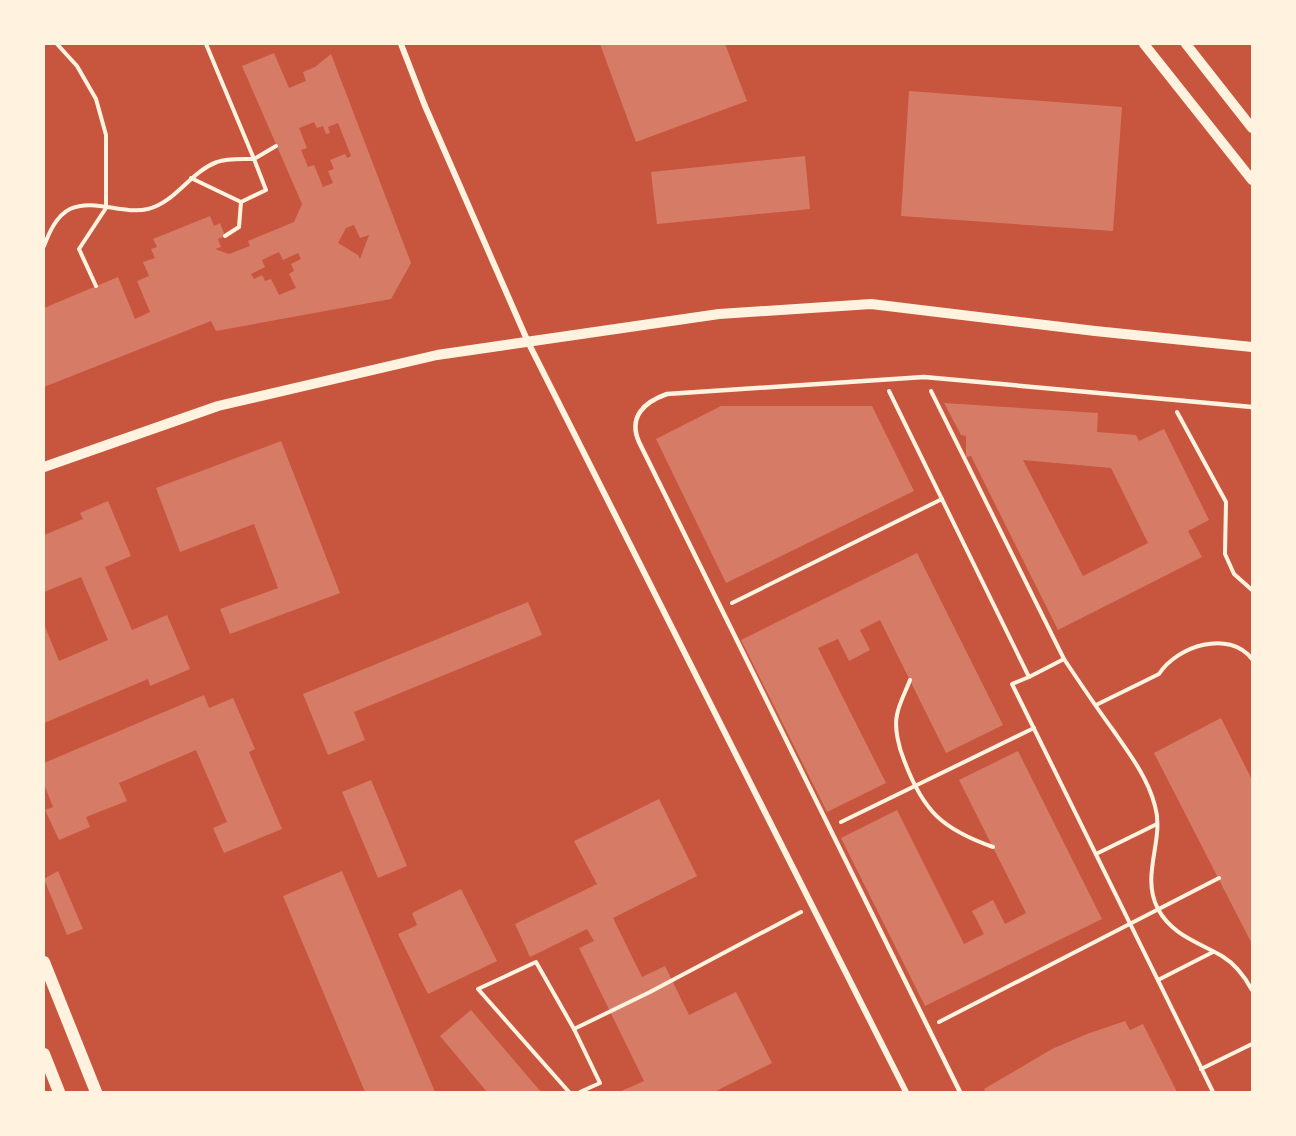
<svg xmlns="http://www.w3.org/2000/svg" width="1296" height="1136" viewBox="0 0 1296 1136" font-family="'Fira Sans Condensed',sans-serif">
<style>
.building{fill:#d67c66;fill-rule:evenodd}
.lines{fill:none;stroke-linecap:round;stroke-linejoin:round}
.path{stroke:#fff3e0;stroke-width:4}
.service{stroke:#fff3e0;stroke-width:4.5}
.minor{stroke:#fff3e0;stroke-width:6}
.tertiary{stroke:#fff3e0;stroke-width:10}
.secondary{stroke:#fff3e0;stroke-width:12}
</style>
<rect width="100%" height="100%" fill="#c8553d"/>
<!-- building -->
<g class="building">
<polygon points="600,44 725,44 747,101 636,142"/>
<path d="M 274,53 L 289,88 L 306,81 L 303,72 L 315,67 L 331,54 L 411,263 L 391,299 L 216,331 L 211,321 L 44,387 L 44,308 L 118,277 L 135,319 L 150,312 L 137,281 L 149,276 L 143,262 L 155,258 L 151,249 L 157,247 L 153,239 L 210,216 L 214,226 L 220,223 L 225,236 L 218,239 L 221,247 L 215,249 L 229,254 L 250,246 L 248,241 L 294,222 L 302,204 L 242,66 ZM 314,122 L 317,128 L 323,126 L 326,134 L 330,133 L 328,127 L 338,123 L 351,156 L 347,158 L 345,154 L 330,160 L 334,169 L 328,171 L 333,183 L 323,187 L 314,165 L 308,167 L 301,150 L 307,148 L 299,128 ZM 354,225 L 360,238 L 369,235 L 360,259 L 358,255 L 338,243 L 346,228 ZM 279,252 L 283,260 L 298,253 L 301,259 L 291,264 L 294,271 L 289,274 L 296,288 L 279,295 L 271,279 L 265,281 L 262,275 L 254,279 L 251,274 L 265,267 L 262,260 Z"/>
<polygon points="909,91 1122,107 1113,231 901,216"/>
<polygon points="805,156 810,209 657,224 651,172"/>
<path d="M 944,403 L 1098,413 L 1097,432 L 1136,435 L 1139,441 L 1164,429 L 1209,520 L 1188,531 L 1202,557 L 1058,630 L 971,456 L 966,457 L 966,436 L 961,435 ZM 1023,460 L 1111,468 L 1148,543 L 1083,576 Z"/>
<polygon points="721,406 872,406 914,491 726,583 656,439"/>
<polygon points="281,441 340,593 230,634 220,609 278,588 254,524 180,552 156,488"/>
<polygon points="108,501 131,556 105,567 132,630 167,615 190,669 150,686 148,679 44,723 44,624 59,661 108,640 81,577 44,592 44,535 83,519 80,513"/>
<polygon points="917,553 1003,725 946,753 880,620 860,630 870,650 849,661 838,639 818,648 886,783 827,812 741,640"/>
<polygon points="528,602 542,635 354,712 365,740 328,755 303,694"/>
<polygon points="204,695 209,708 233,698 255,749 249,752 282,829 224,853 213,828 227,822 196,750 119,783 127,801 86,817 90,827 59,840 45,810 53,807 44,784 44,763"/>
<polygon points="1221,718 1252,780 1252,944 1154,753"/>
<polygon points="1018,751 1102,919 925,1006 841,838 897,810 964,944 984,934 972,911 993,900 1005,924 1026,913 959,780"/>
<polygon points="371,780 407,866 378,878 342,792"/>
<polygon points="659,799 697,876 613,918 642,977 665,966 689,1015 736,992 772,1063 714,1092 619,1092 644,1081 579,948 594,941 587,929 530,957 515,924 597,884 574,841"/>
<polygon points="58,871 83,929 67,935 44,879"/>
<polygon points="342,871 435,1092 365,1092 283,896"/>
<polygon points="461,889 497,961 428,994 398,934 417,925 412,913"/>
<polygon points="471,1010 541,1092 487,1092 440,1036"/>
<polygon points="1125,1021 1130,1030 1143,1024 1177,1092 986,1092 984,1089 1052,1049 1087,1034"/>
</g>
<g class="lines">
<!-- path -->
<g class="path">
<polyline points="57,44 77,66 96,99 106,135 106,208 79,249 96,286"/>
<polyline points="191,178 241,202"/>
<polyline points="225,236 239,227 241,202 266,190 254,159 276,146"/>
<path d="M 44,246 C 49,233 56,216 70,209 C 94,198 123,215 148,209 C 176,202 190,172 217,162 C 227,158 242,159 254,159 L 206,44"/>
<polyline points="889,391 1029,677 1012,684 1213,1092"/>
<polyline points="931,391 1064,659 1029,677"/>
<polyline points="1177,412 1226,502 1225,554 1234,574 1252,590"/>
<polyline points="732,603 942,499"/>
<path d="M 1064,659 C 1080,683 1096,707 1113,730 C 1129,753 1148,778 1155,806 C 1165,840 1140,875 1158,909 C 1172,935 1198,942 1222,956 C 1235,964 1245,977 1252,990"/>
<path d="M 910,680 C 906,691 899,703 897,715 C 894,728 899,748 904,760 C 923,811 942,829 993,847"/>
<path d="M 1096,705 L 1159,674 C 1177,646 1229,629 1252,659"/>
<polyline points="841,822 1034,728"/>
<polyline points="1096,854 1157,824"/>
<polyline points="1158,980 1213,952"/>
<polyline points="939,1022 1219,878"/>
<polyline points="574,1029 650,992 801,912"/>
<polyline points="1201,1069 1252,1044"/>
<polyline points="569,1092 478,989 536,962 574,1029 600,1083 580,1092"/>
</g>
<!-- service -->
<path class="service" d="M 960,1092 L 639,442 C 628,417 644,402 667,394 L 924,377 L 1252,407"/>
<!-- minor -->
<polyline class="minor" points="401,44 425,106 528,342 906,1092"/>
<!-- tertiary -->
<g class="tertiary">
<polyline points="1144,44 1252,180"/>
<polyline points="1186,44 1252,128"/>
<polyline points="44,467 218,406 437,355 719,314 871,304 1095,331 1252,347"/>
</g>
<!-- secondary -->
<g class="secondary">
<polyline points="44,962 96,1092"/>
<polyline points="44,1054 59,1092"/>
</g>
</g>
<!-- border -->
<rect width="1296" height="1136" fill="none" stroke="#fff3e0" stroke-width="90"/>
</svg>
